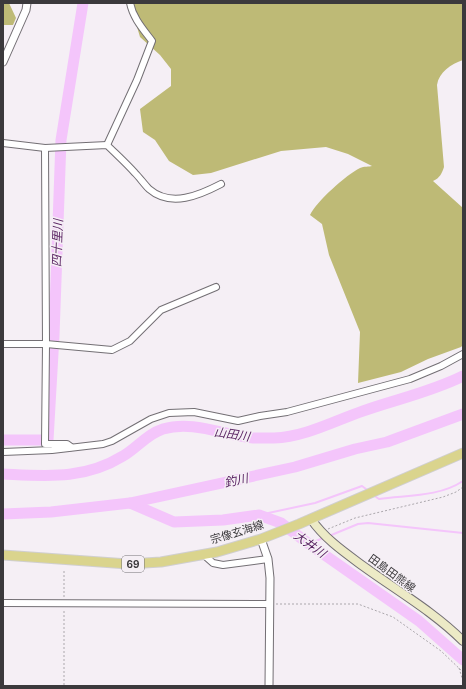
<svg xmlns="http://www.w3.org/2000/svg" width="466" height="689" viewBox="0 0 466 689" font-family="Inter,'Noto Sans JP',sans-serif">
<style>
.forest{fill:#beba76}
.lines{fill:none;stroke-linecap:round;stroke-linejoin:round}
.stream{stroke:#f4c5fb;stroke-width:2}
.river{stroke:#f4c5fb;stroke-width:11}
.minor-casing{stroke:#736f74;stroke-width:8}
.tertiary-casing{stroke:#736f74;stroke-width:9}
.secondary-casing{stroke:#736f74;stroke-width:10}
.primary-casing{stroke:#d0cfd0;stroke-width:11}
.path{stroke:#aba7ac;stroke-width:1;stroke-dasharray:2 2;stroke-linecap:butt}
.minor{stroke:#fff;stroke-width:6}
.tertiary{stroke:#fff;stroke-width:7}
.secondary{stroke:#eceac6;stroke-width:8}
.primary{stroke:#dad48d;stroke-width:9}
.labels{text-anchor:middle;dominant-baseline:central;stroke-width:3;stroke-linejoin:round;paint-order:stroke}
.shield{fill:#f5eff5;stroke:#737074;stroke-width:1}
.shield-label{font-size:10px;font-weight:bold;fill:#3b393c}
.street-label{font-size:11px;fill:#3b393c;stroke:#f5eff5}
.water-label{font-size:12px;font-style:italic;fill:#5a2463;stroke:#f5eff5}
</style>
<rect width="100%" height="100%" fill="#f5eff5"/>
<!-- forest -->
<g class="forest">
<polygon points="3,3 9,3 16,18 13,25 3,25"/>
<path d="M 130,3 L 463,3 L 463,60 C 451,64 439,72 437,85 L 444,167 C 442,173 440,178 433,181 L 463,208 L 463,345 L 461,347 L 428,359 L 401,372 L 358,383 L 360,332 L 329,255 L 322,224 L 310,215 C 317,201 346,175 360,168 C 364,166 369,167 372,166 L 348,154 L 326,147 L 281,151 L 211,173 L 193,175 L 169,161 L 155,140 L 143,132 L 140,109 L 171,86 L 171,69 L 160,55 L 140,37 Z"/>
</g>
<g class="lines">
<!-- stream -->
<g class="stream">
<path d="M 376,497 L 379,499 C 407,495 439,497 463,481"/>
<polyline points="259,515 315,503 362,486 366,489"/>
<polyline points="329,536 358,524 368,523 463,533"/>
<polyline points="309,544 323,538"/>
</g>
<!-- river -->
<g class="river">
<polyline points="3,440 48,440 54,336 61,140 83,3"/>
<path d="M 3,474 C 47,476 84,480 123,456 C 137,448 147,434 163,429 C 193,420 223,435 253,438 C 260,438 267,438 274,438 C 305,437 334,421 363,411 C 397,399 431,392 463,376"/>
<polyline points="130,503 174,522 223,520 259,515 281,523 309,544 419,621 463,660"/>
<polyline points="3,514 51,512 130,503 295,467 355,449 387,442 463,414"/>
</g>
<defs>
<g id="minor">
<path d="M 3,143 L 45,148 L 107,145 C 116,154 126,163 135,173 C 140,178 144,184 149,189 C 171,208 200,195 221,184"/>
<path d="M 107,145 L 137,80 L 152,41 C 143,29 133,18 130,3"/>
<polyline points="45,148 46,344 45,444 67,444 71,447"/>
<polyline points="3,344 46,344 112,350 130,341 161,310 216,287"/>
<polyline points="3,452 52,450 103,444 112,441 151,419 169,413 194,412 238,421 260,416 287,412 410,379 441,366 463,354"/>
<polyline points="204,555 213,563 223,565 268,559"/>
<polyline points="3,603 270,604"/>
</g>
<g id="tertiary">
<polyline points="3,62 26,10 27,3"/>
<polyline points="261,539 268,559 270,578 269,686"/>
</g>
<path id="secondary" d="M 311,519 C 325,539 344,552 363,566 C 396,590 434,612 463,641"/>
<polyline id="primary" points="3,555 128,564 161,562 217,552 261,539 299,524 463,453"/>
</defs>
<!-- minor casing -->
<use href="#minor" class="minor-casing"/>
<!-- tertiary casing -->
<use href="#tertiary" class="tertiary-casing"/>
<!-- secondary casing -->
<use href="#secondary" class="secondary-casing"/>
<!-- primary casing -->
<use href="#primary" class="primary-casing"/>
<!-- path -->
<g class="path">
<polyline points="328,529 355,518 443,497 456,492 463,487"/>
<polyline points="64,597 64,571"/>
<polyline points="276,604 358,604 393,617 441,651 463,672"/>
<polyline points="64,611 64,686"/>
<polyline points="459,668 463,681"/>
</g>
<!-- minor -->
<use href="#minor" class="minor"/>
<!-- tertiary -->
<use href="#tertiary" class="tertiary"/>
<!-- secondary -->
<use href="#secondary" class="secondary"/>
<!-- primary -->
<use href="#primary" class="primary"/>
</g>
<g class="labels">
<!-- shield labels -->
<rect class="shield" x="122" y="556" width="22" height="16" rx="3"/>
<g class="shield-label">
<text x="133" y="564">69</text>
</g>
<!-- street labels -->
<g class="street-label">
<text transform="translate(237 532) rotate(-17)">宗像玄海線</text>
<text transform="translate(392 573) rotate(36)">田島田熊線</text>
</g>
<!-- water labels -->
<g class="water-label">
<text transform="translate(57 243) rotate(-88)">四十里川</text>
<text transform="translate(232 434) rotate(8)">山田川</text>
<text transform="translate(236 480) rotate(-12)">釣川</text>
<text transform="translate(310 544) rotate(35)">大井川</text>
</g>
</g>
<!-- border -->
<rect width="466" height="689" fill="none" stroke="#3b393c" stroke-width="8"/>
</svg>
